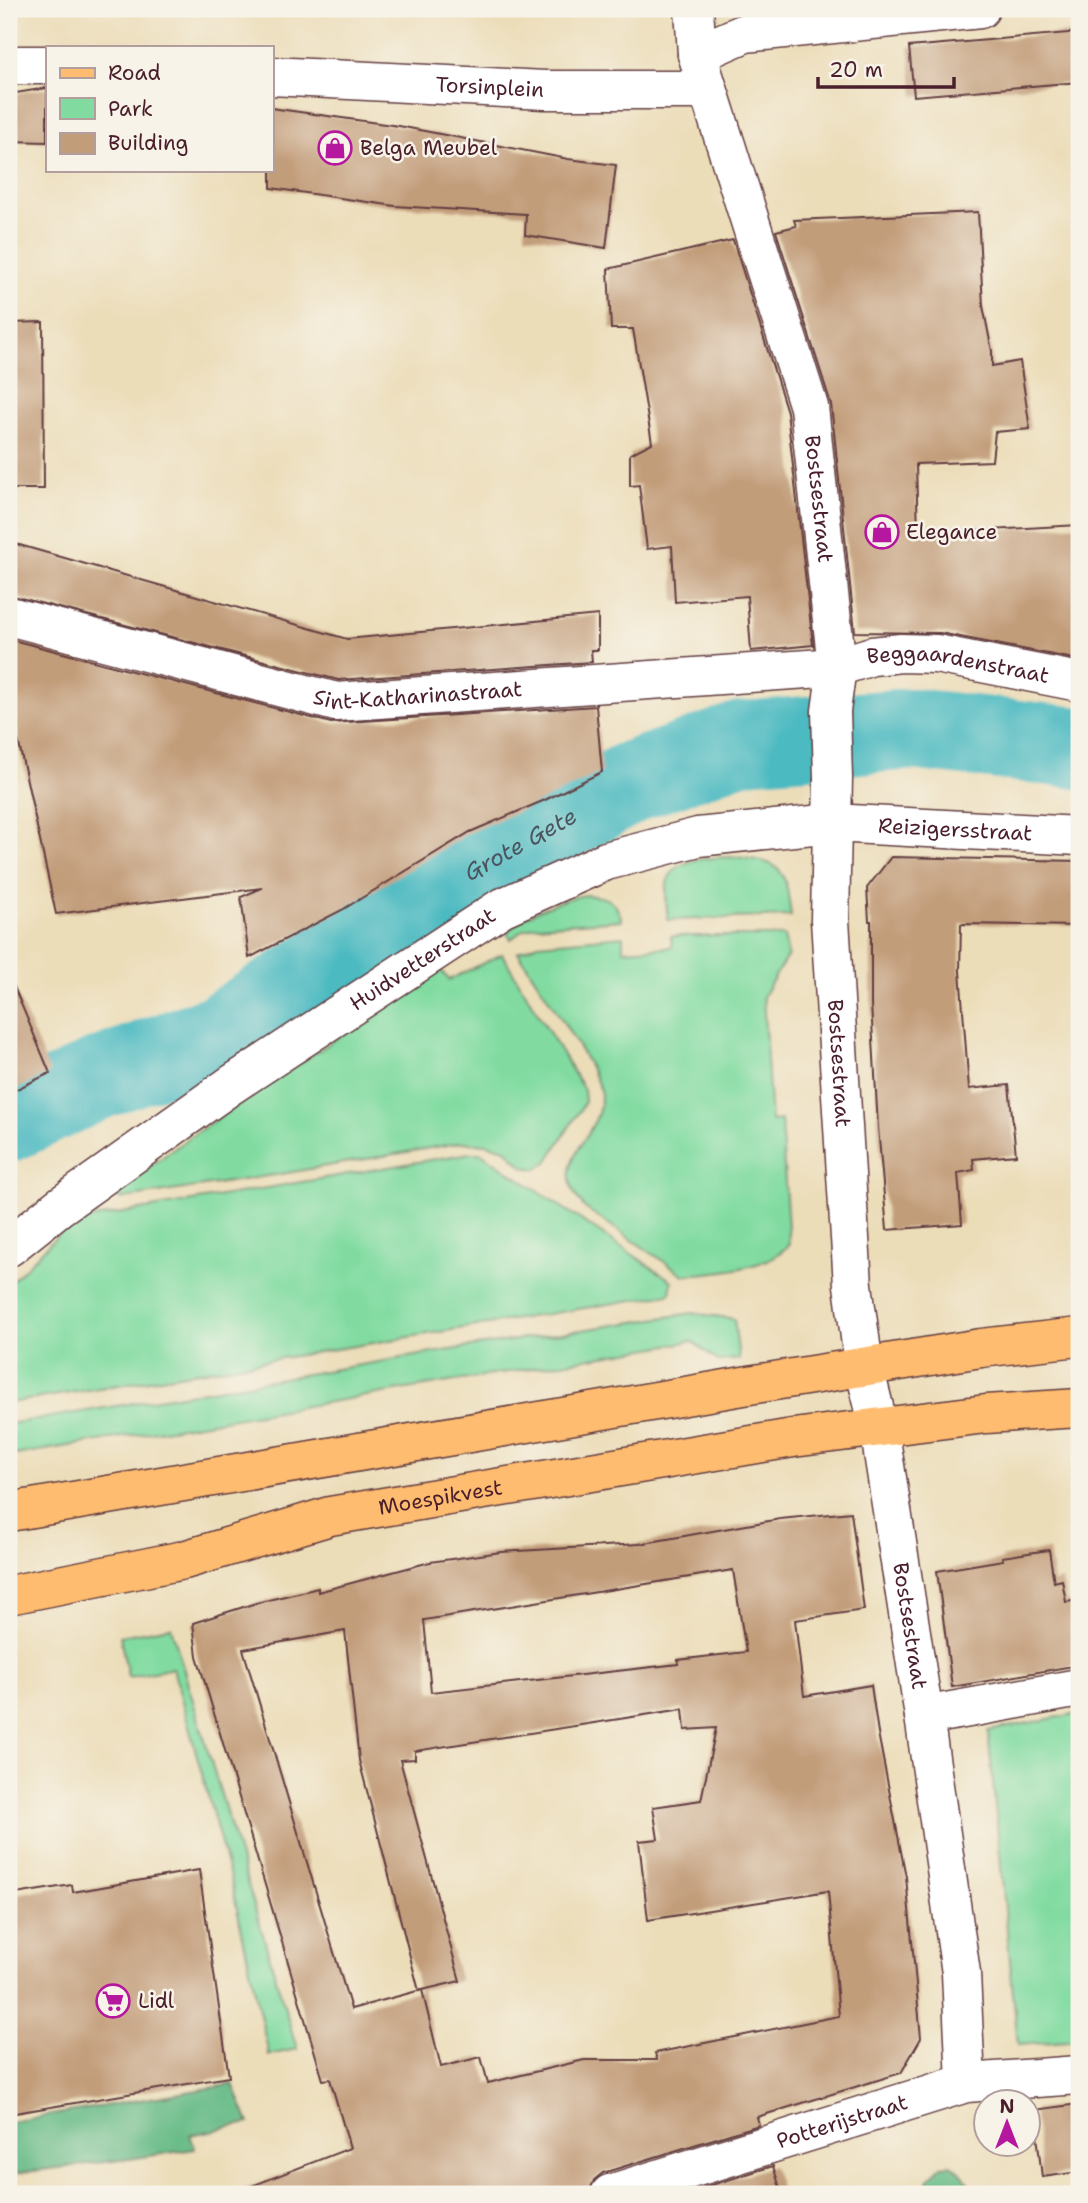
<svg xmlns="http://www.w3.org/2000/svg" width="1088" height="2203" viewBox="0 0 1088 2203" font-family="'Shantell Sans',sans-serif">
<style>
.green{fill:#81dba1;stroke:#667d66;stroke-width:2}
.forest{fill:#68bb87;stroke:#596d59;stroke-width:2}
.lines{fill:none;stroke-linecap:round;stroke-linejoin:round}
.river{stroke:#4bbac1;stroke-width:82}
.building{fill:#c29d7a;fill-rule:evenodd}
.minor-casing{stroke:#623c40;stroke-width:41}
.major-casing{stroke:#623c40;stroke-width:41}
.minor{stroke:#fff;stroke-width:38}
.major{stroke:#febc70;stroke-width:38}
.labels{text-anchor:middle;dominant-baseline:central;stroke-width:5;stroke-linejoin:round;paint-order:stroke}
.street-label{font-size:21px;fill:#4a1f2b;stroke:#f7f3e8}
.poi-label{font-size:21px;fill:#4a1f2b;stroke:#f7f3e8;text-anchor:start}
.water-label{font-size:23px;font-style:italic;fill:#4a5560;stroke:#f7f3e8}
</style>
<rect width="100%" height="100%" fill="#f7f3e8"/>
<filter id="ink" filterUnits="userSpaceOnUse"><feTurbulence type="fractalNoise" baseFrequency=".0143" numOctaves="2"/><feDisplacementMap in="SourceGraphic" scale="14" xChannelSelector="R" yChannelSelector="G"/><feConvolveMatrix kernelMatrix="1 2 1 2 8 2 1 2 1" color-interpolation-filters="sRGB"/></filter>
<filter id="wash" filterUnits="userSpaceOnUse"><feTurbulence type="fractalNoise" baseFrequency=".00686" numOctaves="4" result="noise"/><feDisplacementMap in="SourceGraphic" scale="28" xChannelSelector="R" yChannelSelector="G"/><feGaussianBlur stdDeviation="1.57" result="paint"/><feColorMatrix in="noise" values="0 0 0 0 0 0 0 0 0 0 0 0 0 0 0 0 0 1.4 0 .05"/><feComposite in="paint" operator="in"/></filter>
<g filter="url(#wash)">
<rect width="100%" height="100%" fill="#ecddb9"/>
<!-- green -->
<g class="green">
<path d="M 735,857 C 784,862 785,868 791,916 L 668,920 C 667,907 664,892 668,880 C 677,856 714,858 735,857 Z"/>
<path d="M 586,895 C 608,897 615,899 622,920 L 535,926 L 523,930 L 511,939 L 507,933 C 522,914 563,898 586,895 Z"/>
<path d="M 623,936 L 623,950 L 672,947 L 671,936 L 784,936 L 788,955 L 763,996 L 771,1121 L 781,1120 L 789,1244 C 768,1270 716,1272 684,1275 L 585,1208 C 543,1161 601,1140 601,1096 C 600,1072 534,978 518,952 L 538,944 Z"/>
<polygon points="502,954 584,1090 585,1102 547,1162 537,1169 523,1167 506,1149 487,1144 464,1142 287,1173 120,1199 117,1191 187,1139 440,969 449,980"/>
<polygon points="470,1153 481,1153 672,1281 670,1294 9,1403 9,1284 63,1230 82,1220"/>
<polygon points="693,1313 734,1319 739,1359 718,1361 692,1341 9,1456 9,1424 444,1351"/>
<polygon points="171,1627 297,2049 269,2055 230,1877 173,1668 128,1677 120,1636"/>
<polygon points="1079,1713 1079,2040 1018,2045 988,1731"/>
</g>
<!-- forest -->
<g class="forest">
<polygon points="233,2084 249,2123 190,2135 195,2149 129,2159 9,2174 9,2122"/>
<path d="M 949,2165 C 961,2167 970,2183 971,2194 L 930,2194 L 928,2179 L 941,2166 Z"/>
</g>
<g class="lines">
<!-- river -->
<path class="river" id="s1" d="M 9,1121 L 100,1078 L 220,1034 L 449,884 L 633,781 L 742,742 L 912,729 L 1079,748"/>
</g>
<g id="blocks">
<!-- building -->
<g class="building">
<polygon points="1079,32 1079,82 914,96 909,47"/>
<polygon points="47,88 47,142 9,141 9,94"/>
<polygon points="271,108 399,126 568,159 616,165 606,248 525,235 526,214 395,206 271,188"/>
<polygon points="978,212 983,306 992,351 992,366 1020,361 1030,429 995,432 992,461 916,464 918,534 1079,525 1079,660 940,633 855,632 831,404 776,231 796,226 794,220"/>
<polygon points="733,240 787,412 813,645 751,651 747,596 675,602 672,546 647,549 639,485 630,486 630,454 652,443 633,329 611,329 608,269"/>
<polygon points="43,322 44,489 9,489 9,323"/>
<polygon points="9,542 347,639 598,615 598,650 591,650 592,662 338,680 9,595"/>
<polygon points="9,639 331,723 596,706 602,772 545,800 470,832 342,910 249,958 241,897 262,888 56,914 12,712 9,711"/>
<polygon points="891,857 1079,861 1079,926 961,924 960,971 969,1089 1009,1085 1016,1155 973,1159 974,1170 958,1173 962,1224 887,1230 878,1127 871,1004 871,921 869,921 867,888"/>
<polygon points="9,975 50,1073 9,1093"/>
<path d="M 851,1512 L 864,1610 L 795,1620 L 804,1696 L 871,1685 L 878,1733 L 906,1877 L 921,2038 L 901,2073 L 757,2117 L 759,2125 L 603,2173 L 594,2180 L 589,2194 L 239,2194 L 239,2191 L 350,2148 L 330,2079 L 323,2080 L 197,1656 L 193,1623 L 256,1603 L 318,1588 L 318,1592 L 430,1562 L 501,1552 L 639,1544 L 780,1519 ZM 733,1570 L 746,1652 L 678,1660 L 678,1664 L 431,1692 L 424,1620 ZM 345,1631 L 359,1760 L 419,1991 L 421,1990 L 351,2009 L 243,1649 ZM 683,1709 L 685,1730 L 716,1728 L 701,1800 L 653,1807 L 658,1839 L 639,1841 L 648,1920 L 828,1891 L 839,2016 L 655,2053 L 657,2060 L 584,2060 L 488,2083 L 481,2057 L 441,2067 L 422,1990 L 460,1981 L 400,1760 L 415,1759 L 415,1751 Z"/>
<polygon points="1049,1550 1054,1582 1062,1580 1066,1602 1079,1600 1079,1665 952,1687 937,1571 1003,1560 1002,1557"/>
<polygon points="199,1870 229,2077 9,2114 9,1895 72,1885 73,1892"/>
<polygon points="1079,2104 1079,2172 1042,2177 1034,2110"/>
<polygon points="773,2166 782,2194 683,2194"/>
</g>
</g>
</g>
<g filter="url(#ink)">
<use href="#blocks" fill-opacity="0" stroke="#623c40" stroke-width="2"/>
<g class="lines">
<defs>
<g id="minor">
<path id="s2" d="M 694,9 L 697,54 L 809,407 L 837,667 L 831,711 L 833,778 L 830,920 L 853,1285 L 864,1367 L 879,1427 L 924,1716 L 961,1973 L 966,2083"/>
<polyline points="697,54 745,33 980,9"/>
<polyline points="9,65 47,65"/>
<path id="s3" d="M 271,76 L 545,90 L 708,90"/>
<path id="s4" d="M 9,616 L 336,702 L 837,667 L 872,656 L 901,653 L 936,654 L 1079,682"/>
<path id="s5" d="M 9,1247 L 59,1207 L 231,1085 L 501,908 L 606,861 L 698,837 L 832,823 L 1079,836"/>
<polyline points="924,1716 1079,1688"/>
<path id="s6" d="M 610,2194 L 966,2083 L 1079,2075"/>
</g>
<g id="major">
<polyline points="9,1512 755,1384 981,1348 1079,1337"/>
<path id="s7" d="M 9,1595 L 184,1560 L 330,1516 L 793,1438 L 986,1414 L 1079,1408"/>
</g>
</defs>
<!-- minor casing -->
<use href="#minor" class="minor-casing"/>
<!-- major casing -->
<use href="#major" class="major-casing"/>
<!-- minor -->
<use href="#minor" class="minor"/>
<!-- major -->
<use href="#major" class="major"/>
</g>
</g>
<!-- icons -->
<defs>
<symbol id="shop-ring" viewBox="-11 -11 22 22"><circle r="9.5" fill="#f7f3e8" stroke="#b5179e" stroke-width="1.5"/><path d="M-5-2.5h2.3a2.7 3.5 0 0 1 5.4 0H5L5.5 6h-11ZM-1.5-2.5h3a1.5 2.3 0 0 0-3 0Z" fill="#b5179e"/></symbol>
<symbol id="supermarket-ring" viewBox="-11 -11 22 22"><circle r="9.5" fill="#f7f3e8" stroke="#b5179e" stroke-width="1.5"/><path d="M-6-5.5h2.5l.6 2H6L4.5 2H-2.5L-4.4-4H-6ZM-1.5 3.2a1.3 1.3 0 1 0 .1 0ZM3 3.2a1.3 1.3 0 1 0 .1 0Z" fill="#b5179e"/></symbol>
</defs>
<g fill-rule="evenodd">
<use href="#shop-ring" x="316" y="129" width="38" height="38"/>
<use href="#shop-ring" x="863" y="513" width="38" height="38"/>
<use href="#supermarket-ring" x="94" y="1982" width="38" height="38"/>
</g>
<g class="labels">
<!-- street labels -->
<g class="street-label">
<text stroke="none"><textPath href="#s3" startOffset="219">Torsinplein</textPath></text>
<text stroke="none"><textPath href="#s2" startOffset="508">Bostsestraat</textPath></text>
<text stroke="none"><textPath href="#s4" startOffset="964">Beggaardenstraat</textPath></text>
<text stroke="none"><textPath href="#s4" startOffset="420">Sint-Katharinastraat</textPath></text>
<text stroke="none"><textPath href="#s5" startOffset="1066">Reizigersstraat</textPath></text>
<text stroke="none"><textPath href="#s5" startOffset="504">Huidvetterstraat</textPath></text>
<text stroke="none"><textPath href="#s2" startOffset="1074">Bostsestraat</textPath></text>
<text stroke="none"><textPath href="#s7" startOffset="443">Moespikvest</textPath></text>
<text stroke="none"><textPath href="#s2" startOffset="1642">Bostsestraat</textPath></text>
<text stroke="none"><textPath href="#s6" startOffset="243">Potterijstraat</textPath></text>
</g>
<!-- poi labels -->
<g class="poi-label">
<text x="360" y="148">Belga Meubel</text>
<text x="906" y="532">Elegance</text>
<text x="138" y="2001">Lidl</text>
</g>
<!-- water labels -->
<g class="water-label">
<text stroke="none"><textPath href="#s1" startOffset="584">Grote Gete</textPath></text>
</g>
</g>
<!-- margin -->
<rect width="1088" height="2203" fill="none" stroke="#f7f3e8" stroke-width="35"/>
<!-- legend -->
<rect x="46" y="46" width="228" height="126" fill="#f7f3e8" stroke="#b29e9c" stroke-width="2"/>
<rect x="60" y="68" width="35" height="10" fill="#febc70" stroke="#b29e9c" stroke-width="2"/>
<text x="108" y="80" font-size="21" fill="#4a1f2b">Road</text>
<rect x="60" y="98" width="35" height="21" fill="#81dba1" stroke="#b29e9c" stroke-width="2"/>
<text x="108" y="116" font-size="21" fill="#4a1f2b">Park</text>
<rect x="60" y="133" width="35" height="21" fill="#c29d7a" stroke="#b29e9c" stroke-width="2"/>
<text x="108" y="150" font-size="21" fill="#4a1f2b">Building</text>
<!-- north arrow -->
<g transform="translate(1007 2123)"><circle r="33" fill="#f7f3e8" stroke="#b29e9c" stroke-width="2"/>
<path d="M0-5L12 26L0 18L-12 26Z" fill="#b5179e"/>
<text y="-10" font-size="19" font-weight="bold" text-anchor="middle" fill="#4a1f2b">N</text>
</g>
<!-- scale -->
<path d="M818 77v10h136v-10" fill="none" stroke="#4a1f2b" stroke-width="3.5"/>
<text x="829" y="77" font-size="21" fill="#4a1f2b" stroke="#f7f3e8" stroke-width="5" paint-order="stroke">20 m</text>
</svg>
